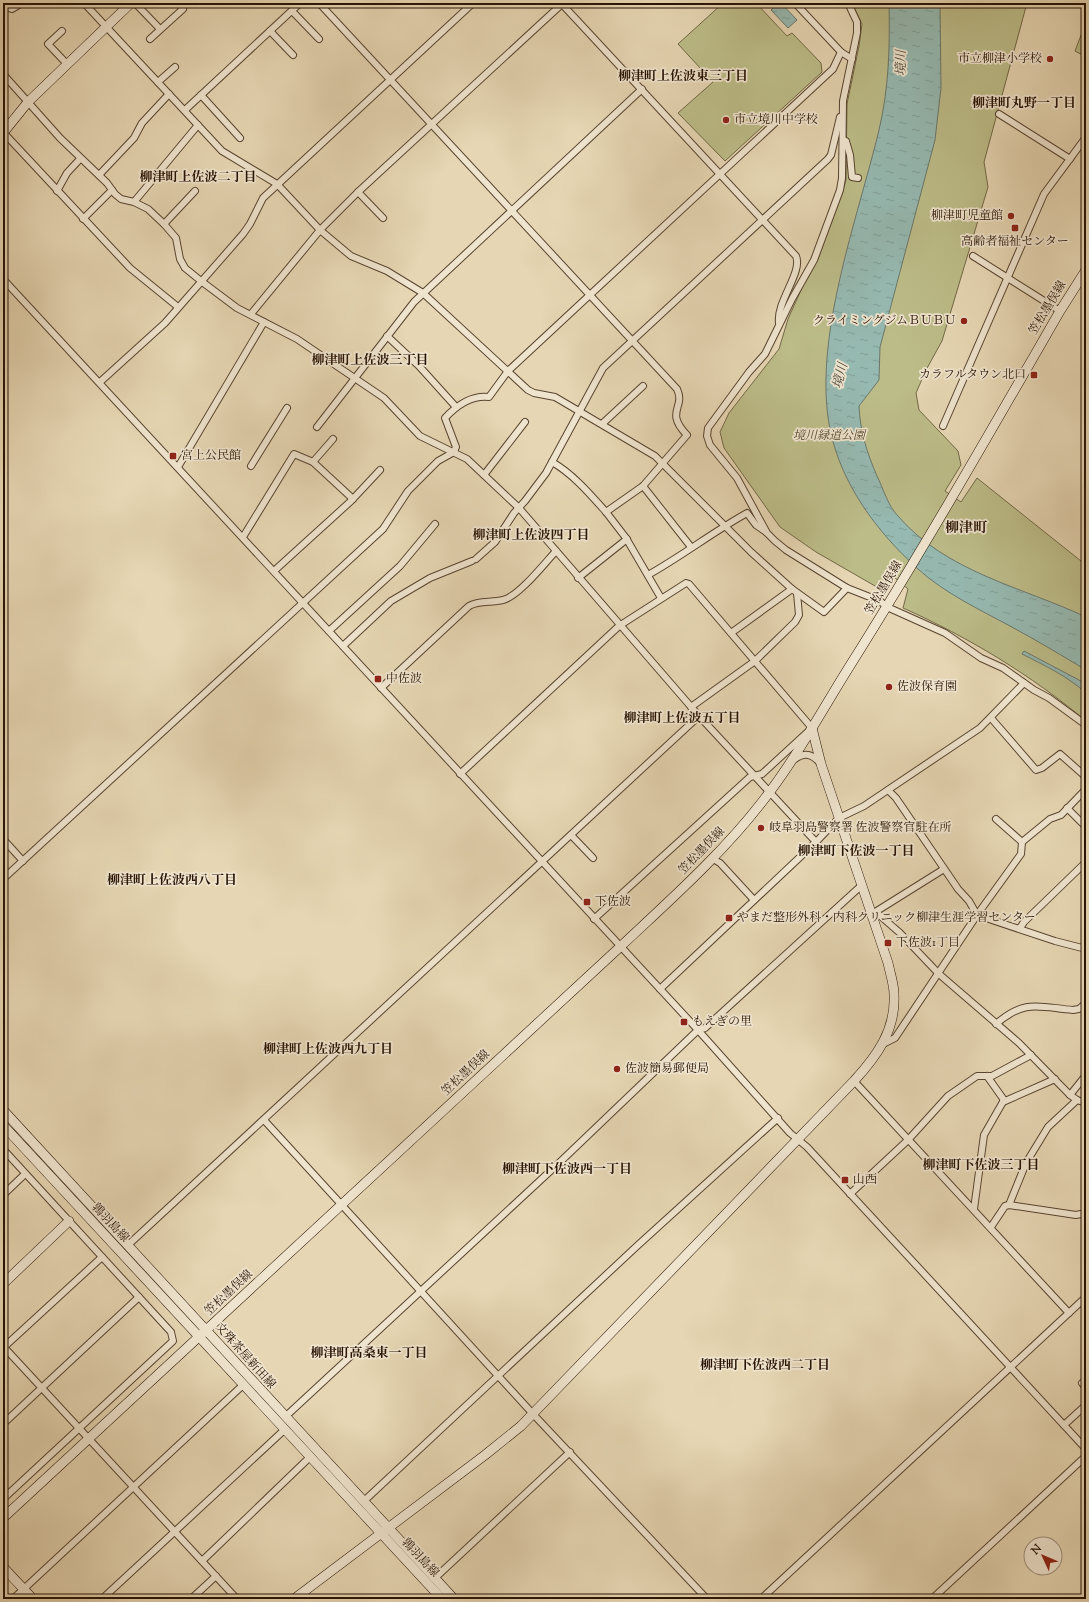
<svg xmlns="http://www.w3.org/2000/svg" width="1089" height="1602" viewBox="0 0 1089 1602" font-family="'Sorts Mill Goudy','Noto Serif JP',serif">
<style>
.green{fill:#bcbc88;stroke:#726846}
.water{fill:url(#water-ripples);stroke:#6a776c}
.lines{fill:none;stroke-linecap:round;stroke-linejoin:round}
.street-casing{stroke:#584430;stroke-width:8}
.secondary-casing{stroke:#281304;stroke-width:10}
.street{stroke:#efe4ce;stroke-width:6}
.secondary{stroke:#efe4ce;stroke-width:9}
.poi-dot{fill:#8f2418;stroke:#efe4ce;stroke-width:1.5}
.labels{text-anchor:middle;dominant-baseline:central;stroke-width:3.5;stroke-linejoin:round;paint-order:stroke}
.poi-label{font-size:12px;fill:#281304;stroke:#efe4ce;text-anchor:start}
.street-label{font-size:12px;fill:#281304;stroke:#efe4ce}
.park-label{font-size:12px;font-style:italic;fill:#54462c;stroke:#efe4ce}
.water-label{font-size:13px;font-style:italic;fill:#4e4d41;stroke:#efe4ce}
.neighbourhood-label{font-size:13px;font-weight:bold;fill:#281304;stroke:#efe4ce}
.quarter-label{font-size:14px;font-weight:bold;fill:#281304;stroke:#efe4ce}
</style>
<defs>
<pattern id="water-ripples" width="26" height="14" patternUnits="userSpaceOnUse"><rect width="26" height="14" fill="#96b9b1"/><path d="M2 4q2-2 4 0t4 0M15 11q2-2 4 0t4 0" fill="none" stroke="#819e97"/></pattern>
</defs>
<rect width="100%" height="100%" fill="#e6d6b3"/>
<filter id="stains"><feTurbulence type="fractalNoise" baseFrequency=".005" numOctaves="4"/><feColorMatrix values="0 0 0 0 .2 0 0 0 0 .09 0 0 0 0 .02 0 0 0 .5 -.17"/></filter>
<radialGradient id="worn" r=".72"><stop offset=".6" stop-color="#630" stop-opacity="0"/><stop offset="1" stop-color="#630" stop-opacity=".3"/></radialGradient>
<!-- green -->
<g class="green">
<polygon points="723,3 756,3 787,36 792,33 821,63 822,72 725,161 678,113 713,82 678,44"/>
<path d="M 852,3 L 1027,3 L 984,162 L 988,187 L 942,341 L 926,370 L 916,393 L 919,410 L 958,451 L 961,465 L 945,491 L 961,502 L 977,478 L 1086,565 L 1086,721 C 1031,675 968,637 903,608 L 908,589 L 894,577 L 882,590 L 816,552 L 780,527 L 724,448 L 720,432 L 729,413 L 779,349 L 788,319 L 806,279 L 818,259 L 841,196 L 846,180 L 847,104 L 859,46 L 862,24 Z"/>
<polygon points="1086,22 1086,57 1075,51"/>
</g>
<!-- water -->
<g class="water">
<polygon points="778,3 781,3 797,20 788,28 771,10"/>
<path d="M 889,3 L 940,3 L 941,88 L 935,140 L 880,347 L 879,380 L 859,406 C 860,431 867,453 877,476 C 883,488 888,506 898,516 C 946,572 1022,587 1086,617 L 1086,670 C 1061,655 1036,640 1010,626 C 980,610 943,592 918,569 C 877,532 841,484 830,429 C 812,339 858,218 879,130 C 889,88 890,46 889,3 Z"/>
<path d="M 1024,651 L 1079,680 L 1086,686 L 1086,693 C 1067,676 1044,665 1022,654 Z"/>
</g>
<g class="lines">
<defs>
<g id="street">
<polyline points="84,3 222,151 277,184 320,230 351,256 387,271 423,293 528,390 534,393 555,397 655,456 751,552 792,589 824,612 847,588"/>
<polyline points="135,3 160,29"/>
<path d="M 319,3 L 677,389 C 686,408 664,411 687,435 L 643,486 L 606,512 C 590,494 573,474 552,462"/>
<path d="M 561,3 L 796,256 C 803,272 776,302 779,323"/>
<polyline points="795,3 841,52 852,59"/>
<polyline points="848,3 857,22 857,33 843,101 842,178 840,190 814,260 792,299 765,354 749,372 708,428 707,436 710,445 737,478 767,533 775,541 786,550 847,588 880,601 887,607 945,633 981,658 1003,668 1034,690 1049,698 1086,725"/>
<polyline points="3,5 12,9 22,3"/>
<polyline points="292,11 319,39"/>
<polyline points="62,31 48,44 67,64"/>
<polyline points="270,31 293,55"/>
<polyline points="150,39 183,9 178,3"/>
<polyline points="3,74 60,138 107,183 115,194 121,199 134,202 148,209 164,224 176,238 180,259 185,268 201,281 237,308 297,339 384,398 420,436 467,459 484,475 519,508 699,716 816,842"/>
<polyline points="158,82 175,67"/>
<polyline points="201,95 240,138"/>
<polyline points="185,110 300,3"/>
<polyline points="999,114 1070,159"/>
<polyline points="3,132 130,268 178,307"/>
<polyline points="843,140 846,141 850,155 852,177 858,178"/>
<polyline points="99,175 134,138 142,123 169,94"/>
<polyline points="57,191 67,173 80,159"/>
<polyline points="358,192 383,218"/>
<polyline points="134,202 198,125"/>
<polyline points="83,219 112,190"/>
<polyline points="164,224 195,191"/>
<polyline points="973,256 1060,311"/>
<polyline points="3,279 698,1030 790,1133 807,1147 1086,1449"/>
<polyline points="251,314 320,230 358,192 563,3"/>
<polyline points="387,336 419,366 456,407"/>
<polyline points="100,382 165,323 243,234 250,224 263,198 473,3"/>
<polyline points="602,424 643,386"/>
<polyline points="943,426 1044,194 1086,137"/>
<polyline points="317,427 414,302 642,89"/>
<polyline points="313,462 333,439"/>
<polyline points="251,466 287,408"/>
<polyline points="178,467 264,322"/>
<polyline points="484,475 525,422"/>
<polyline points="643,486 691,547"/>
<polyline points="606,512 626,538 661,598"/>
<polyline points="243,537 294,454 313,462 353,499"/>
<polyline points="476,559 495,542 514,513 525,501 546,473 603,368 828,159 831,155 840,117"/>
<polyline points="274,571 351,501 380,470"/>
<path d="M 648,575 C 682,556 713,532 747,513 L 756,525 L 766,532"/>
<polyline points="578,578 627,539"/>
<polyline points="329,631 400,566 435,524"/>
<polyline points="731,633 792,589"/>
<polyline points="343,646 391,601 430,578 472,561"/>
<path d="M 381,688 L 469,606 C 479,600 491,603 503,600 C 519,596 544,564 556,551"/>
<polyline points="691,707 755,661 795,622 799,615 797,593"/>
<polyline points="991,718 1036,770 1042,768 1060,754 1086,777"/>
<path d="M 795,759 C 805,752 812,754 820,763"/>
<polyline points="460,774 619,626 686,583 689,584 812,728 762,774 750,777 594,919"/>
<polyline points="888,790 896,798 958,889 969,901 977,915 1055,941 1086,949"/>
<polyline points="1067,808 1086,827"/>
<polyline points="996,819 1022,842"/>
<polyline points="571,835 593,858"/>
<polyline points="3,839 23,861"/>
<polyline points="713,859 720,863 754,900"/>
<path d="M 3,879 L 383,529 L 408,491 L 438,461 L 454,452 L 456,447 L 445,418 C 457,405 471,395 489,397 L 508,371 L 833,69 L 841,52"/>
<polyline points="876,912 900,933 939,974 1019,1043 1070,1095 1077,1100 1086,1103"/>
<polyline points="872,914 944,869"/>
<polyline points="1020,928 1024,922 1086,862"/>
<polyline points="660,989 816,842 839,818 864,806 980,728 1024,683"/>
<path d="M 996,1024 C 1025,999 1038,1007 1073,1010 L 1079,1009 L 1086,1003"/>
<polyline points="883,1044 895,1038 977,915 1021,854 1022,842 1050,819 1061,815 1086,789"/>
<polyline points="854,1081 1069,1313"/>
<polyline points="1070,1095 1086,1075"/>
<polyline points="1003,1102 1055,1079"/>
<polyline points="264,1120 533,1414 707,1599"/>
<polyline points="3,1149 171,1332 173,1341 3,1499"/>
<polyline points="850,1194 908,1140 948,1096 977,1076 992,1076 1031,1055"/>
<polyline points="3,1195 25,1174"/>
<polyline points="1009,1205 1026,1163 1048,1127 1077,1100"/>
<polyline points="974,1209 984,1135 1004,1100 987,1076"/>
<polyline points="991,1227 1005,1206 1009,1205 1076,1215 1086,1213"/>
<polyline points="127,1246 699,716"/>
<polyline points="3,1346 237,1599"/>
<polyline points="3,1348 102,1257"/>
<polyline points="1082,1383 1086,1388"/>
<polyline points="285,1417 559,1163 698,1030 705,1028 862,885"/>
<polyline points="3,1424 139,1297"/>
<polyline points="1064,1425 1086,1405"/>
<polyline points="364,1501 637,1246 778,1118"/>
<polyline points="202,1561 310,1457"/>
<polyline points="435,1578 570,1452"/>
<polyline points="13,1599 243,1385"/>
<polyline points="102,1599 282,1432"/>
<polyline points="191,1599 216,1576"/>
<polyline points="761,1599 1086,1297"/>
<polyline points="932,1599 1086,1456"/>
</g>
<g id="secondary">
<polyline points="3,133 28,102 131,3"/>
<polyline points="3,1110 454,1599"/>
<polyline points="3,1125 442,1599"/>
<polyline points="3,1284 69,1221"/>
<path d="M 3,1518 L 620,947 C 670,900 721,855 762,802 C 796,759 822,710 851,664 C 924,548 992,429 1060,311 L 1086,270"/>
<polyline points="3,1567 33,1599"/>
<path d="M 294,1599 L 485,1455 L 521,1426 L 854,1081 C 877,1056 896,1030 894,994 C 894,984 890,973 888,963 L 821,764 L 812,728"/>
</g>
</defs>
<!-- street casing -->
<use href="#street" class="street-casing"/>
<!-- secondary casing -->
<use href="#secondary" class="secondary-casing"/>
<!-- street -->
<use href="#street" class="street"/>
<!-- secondary -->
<use href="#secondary" class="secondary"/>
</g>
<!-- markers -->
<g class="poi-dot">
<circle cx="1050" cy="59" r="4"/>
<circle cx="726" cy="120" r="4"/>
<circle cx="1011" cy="216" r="4"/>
<rect x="1011" y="224" width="8" height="8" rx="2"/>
<circle cx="964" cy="321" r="4"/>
<rect x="1030" y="371" width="8" height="8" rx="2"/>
<rect x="169" y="452" width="8" height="8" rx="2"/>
<rect x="374" y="675" width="8" height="8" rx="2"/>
<circle cx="889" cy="687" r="4"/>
<circle cx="761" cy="828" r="4"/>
<rect x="583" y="898" width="8" height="8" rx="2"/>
<rect x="725" y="914" width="8" height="8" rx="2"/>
<rect x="884" y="939" width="8" height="8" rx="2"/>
<rect x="680" y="1018" width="8" height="8" rx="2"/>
<circle cx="617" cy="1069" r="4"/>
<rect x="841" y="1176" width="8" height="8" rx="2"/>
</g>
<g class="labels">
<!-- poi labels -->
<g class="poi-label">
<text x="1042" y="59" text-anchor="end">市立柳津小学校</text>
<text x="734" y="120">市立境川中学校</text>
<text x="1003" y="216" text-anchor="end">柳津町児童館</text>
<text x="1015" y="242" text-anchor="middle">高齢者福祉センター</text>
<text x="956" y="321" text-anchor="end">クライミングジムＢＵＢＵ</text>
<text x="1026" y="375" text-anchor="end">カラフルタウン北口</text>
<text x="181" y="456">宮上公民館</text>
<text x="386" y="679">中佐波</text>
<text x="897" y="687">佐波保育園</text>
<text x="769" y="828">岐阜羽島警察署 佐波警察官駐在所</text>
<text x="595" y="902">下佐波</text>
<text x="737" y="918">やまだ整形外科・内科クリニック柳津生涯学習センター</text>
<text x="896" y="943">下佐波1丁目</text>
<text x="692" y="1022">もえぎの里</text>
<text x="625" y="1069">佐波簡易郵便局</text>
<text x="853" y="1180">山西</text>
</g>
<!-- street labels -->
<g class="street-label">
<text transform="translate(1048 308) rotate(-59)">笠松墨俣線</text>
<text transform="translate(884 588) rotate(-59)">笠松墨俣線</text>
<text transform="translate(702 851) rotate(-46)">笠松墨俣線</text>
<text transform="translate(466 1073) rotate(-43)">笠松墨俣線</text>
<text transform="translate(110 1223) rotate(47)">鶉羽島線</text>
<text transform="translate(229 1293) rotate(-43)">笠松墨俣線</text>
<text transform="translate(245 1356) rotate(48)">文殊茶屋新田線</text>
<text transform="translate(420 1558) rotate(47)">鶉羽島線</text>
</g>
<!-- park labels -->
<g class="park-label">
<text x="829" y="436">境川緑道公園</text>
</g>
<!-- water labels -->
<g class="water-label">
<text transform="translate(902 63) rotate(-90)">境川</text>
<text transform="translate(841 376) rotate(-76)">境川</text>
</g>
<!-- neighbourhood labels -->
<g class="neighbourhood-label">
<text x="683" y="77">柳津町上佐波東三丁目</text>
<text x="1024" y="104">柳津町丸野一丁目</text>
<text x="198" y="178">柳津町上佐波二丁目</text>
<text x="370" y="361">柳津町上佐波三丁目</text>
<text x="531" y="536">柳津町上佐波四丁目</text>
<text x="682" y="719">柳津町上佐波五丁目</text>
<text x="856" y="852">柳津町下佐波一丁目</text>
<text x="172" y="881">柳津町上佐波西八丁目</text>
<text x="328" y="1050">柳津町上佐波西九丁目</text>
<text x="981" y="1166">柳津町下佐波三丁目</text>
<text x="567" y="1170">柳津町下佐波西一丁目</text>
<text x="369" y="1354">柳津町高桑東一丁目</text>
<text x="765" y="1366">柳津町下佐波西二丁目</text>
</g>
<!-- quarter labels -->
<g class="quarter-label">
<text x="966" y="529">柳津町</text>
</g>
</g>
<!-- margin -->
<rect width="1089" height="1602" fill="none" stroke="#e6d6b3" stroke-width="16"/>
<rect x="4" y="4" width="1081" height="1594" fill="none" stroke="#281304" stroke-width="2"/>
<rect x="8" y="8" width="1073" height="1586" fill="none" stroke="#281304"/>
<!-- north arrow -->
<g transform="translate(1043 1556) rotate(314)"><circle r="19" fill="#efe4ce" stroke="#9f907d"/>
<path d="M0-3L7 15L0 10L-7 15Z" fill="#8f2418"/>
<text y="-6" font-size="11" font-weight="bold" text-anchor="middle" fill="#281304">N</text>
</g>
<rect width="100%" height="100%" filter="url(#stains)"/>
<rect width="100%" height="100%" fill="url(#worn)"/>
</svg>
